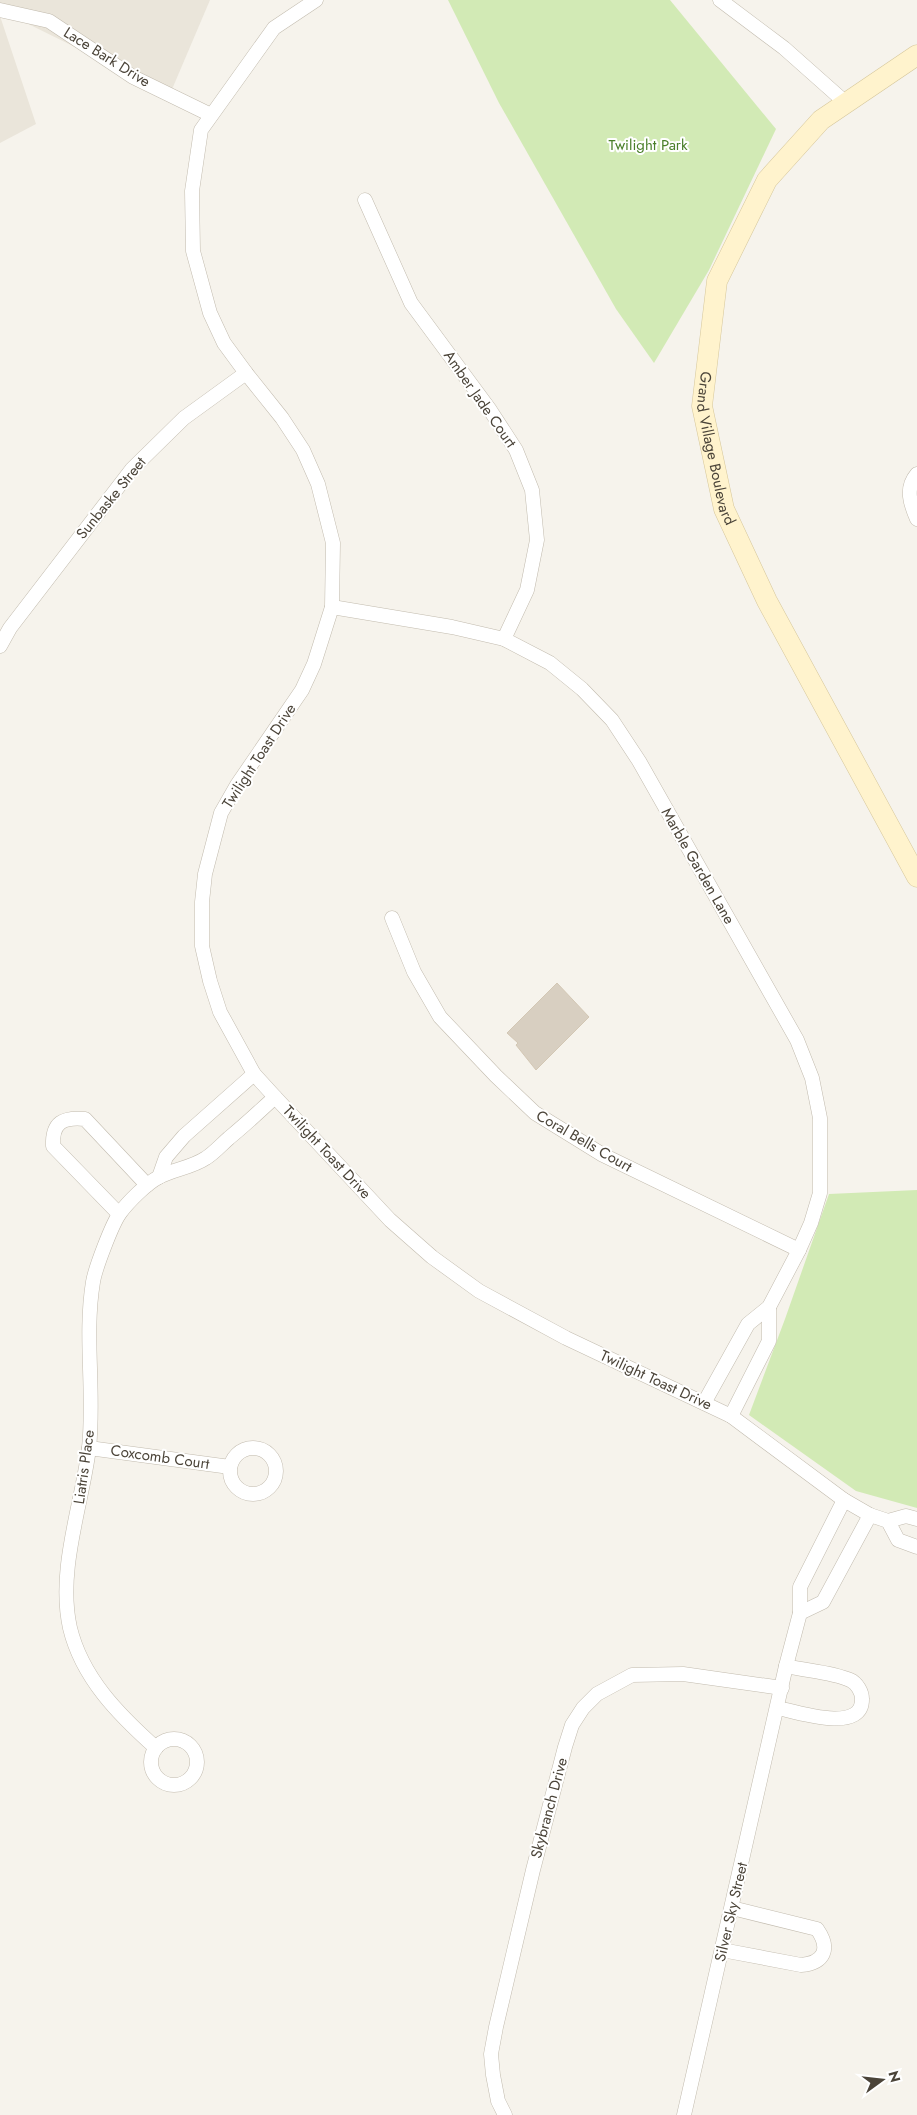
<svg xmlns="http://www.w3.org/2000/svg" width="917" height="2115" viewBox="0 0 917 2115" font-family="Jost,sans-serif">
<style>
.residential{fill:#eae5da}
.green{fill:#d2eab5}
.building{fill:#d8cfc1;stroke:#d3c7b4}
.lines{fill:none;stroke-linecap:round;stroke-linejoin:round}
.street-casing{stroke:#c2bbae;stroke-width:15}
.secondary-casing{stroke:#d6c79b;stroke-width:21}
.street{stroke:#fff;stroke-width:14}
.secondary{stroke:#fff3cd;stroke-width:20}
.labels{text-anchor:middle;dominant-baseline:central;stroke-width:4;stroke-linejoin:round;paint-order:stroke}
.street-label{font-size:15px;fill:#4b4439;stroke:#fff}
.park-label{font-size:15px;fill:#4a7f2a;stroke:#fff}
</style>
<rect width="100%" height="100%" fill="#f6f3ec"/>
<!-- residential -->
<g class="residential">
<polygon points="0,0 210,0 170,94 0,10"/>
<polygon points="0,16 36,124 0,143"/>
</g>
<!-- green -->
<g class="green">
<polygon points="448,0 670,0 776,129 709,270 654,363 616,309 499,103"/>
<polygon points="917,1190 917,1508 856,1491 749,1415 785,1319 829,1194"/>
</g>
<!-- building -->
<polygon class="building" points="557,983 589,1017 536,1070 516,1045 518,1043 507,1033"/>
<g class="lines">
<defs>
<g id="street">
<polyline points="316,0 274,28 201,130 192,191 193,251 210,313 224,343 246,373 282,418 303,450 318,484 333,543 332,607 314,664 302,690 237,785 221,813 205,874 202,902 202,946 210,981 220,1012 254,1074 275,1097 390,1220 432,1257 479,1291 566,1338 731,1416 844,1500 870,1515 888,1521 906,1516 917,1519"/>
<polyline points="720,0 784,48 846,103"/>
<polyline points="0,10 49,21 133,77 211,115"/>
<polyline points="365,200 411,303 490,410 516,450 532,490 537,540 527,590 504,639"/>
<path d="M 917,474 C 905,488 910,503 917,519"/>
<polyline points="332,607 452,627 504,639 550,663 582,689 612,720 639,761 797,1040 812,1078 820,1118 820,1193 811,1223 799,1250 769,1307 748,1324 704,1403"/>
<polyline points="0,646 10,628 132,469 184,418 246,373"/>
<polyline points="392,918 414,972 440,1017 496,1076 535,1113 603,1155 799,1250"/>
<polyline points="159,1177 166,1157 184,1136 254,1074"/>
<path d="M 119,1214 L 53,1146 C 52,1122 63,1117 85,1119 L 147,1185"/>
<polyline points="731,1416 769,1341 769,1307"/>
<polyline points="89,1448 230,1467"/>
<circle cx="253" cy="1471" r="23"/>
<polyline points="888,1521 898,1540 917,1547"/>
<polyline points="800,1613 823,1602 870,1515"/>
<path d="M 778,1708 C 796,1712 863,1734 862,1699 C 862,1692 857,1683 850,1680 C 831,1672 807,1671 786,1666"/>
<circle cx="174" cy="1762" r="23"/>
<path d="M 156,1748 C 119,1715 82,1678 70,1628 C 57,1570 82,1505 89,1448 C 95,1393 84,1336 93,1282 C 95,1269 112,1224 120,1213 C 128,1202 147,1183 159,1177 C 174,1169 191,1168 206,1158 C 214,1153 221,1145 229,1138 C 245,1125 260,1111 275,1097"/>
<path d="M 722,1950 L 801,1965 C 824,1963 831,1949 817,1929 L 732,1908"/>
<polyline points="505,2115 498,2101 493,2075 491,2054 496,2027 533,1870 565,1747 572,1725 583,1708 597,1694 632,1675 683,1674 782,1688"/>
<polyline points="684,2115 786,1666 800,1613 800,1587 844,1500"/>
</g>
<g id="secondary">
<path id="s1" d="M 917,55 L 821,120 L 767,180 L 717,281 L 702,406 L 724,509 L 767,601 L 917,877"/>
</g>
</defs>
<!-- street casing -->
<use href="#street" class="street-casing"/>
<!-- secondary casing -->
<use href="#secondary" class="secondary-casing"/>
<!-- street -->
<use href="#street" class="street"/>
<!-- secondary -->
<use href="#secondary" class="secondary"/>
</g>
<g class="labels">
<!-- street labels -->
<g class="street-label">
<text transform="translate(107 57) rotate(32)">Lace Bark Drive</text>
<text transform="translate(480 399) rotate(55)">Amber Jade Court</text>
<text stroke="none"><textPath href="#s1" startOffset="479">Grand Village Boulevard</textPath></text>
<text transform="translate(111 498) rotate(-51)">Sunbaske Street</text>
<text transform="translate(259 756) rotate(-57)">Twilight Toast Drive</text>
<text transform="translate(698 866) rotate(60)">Marble Garden Lane</text>
<text transform="translate(584 1141) rotate(30)">Coral Bells Court</text>
<text transform="translate(327 1152) rotate(47)">Twilight Toast Drive</text>
<text transform="translate(656 1380) rotate(25)">Twilight Toast Drive</text>
<text transform="translate(160 1457) rotate(8)">Coxcomb Court</text>
<text transform="translate(84 1467) rotate(-82)">Liatris Place</text>
<text transform="translate(549 1808) rotate(-75)">Skybranch Drive</text>
<text transform="translate(731 1912) rotate(-77)">Silver Sky Street</text>
</g>
<!-- park labels -->
<g class="park-label">
<text x="648" y="145">Twilight Park</text>
</g>
</g>
<!-- north arrow -->
<g transform="translate(882 2080) rotate(75)" stroke="#ffffff" stroke-width="4" paint-order="stroke">
<path d="M0-4L9 19L0 12L-9 19Z" fill="#4b4439"/>
<text y="-8" font-size="14" font-weight="bold" text-anchor="middle" fill="#4b4439">N</text>
</g>
</svg>
